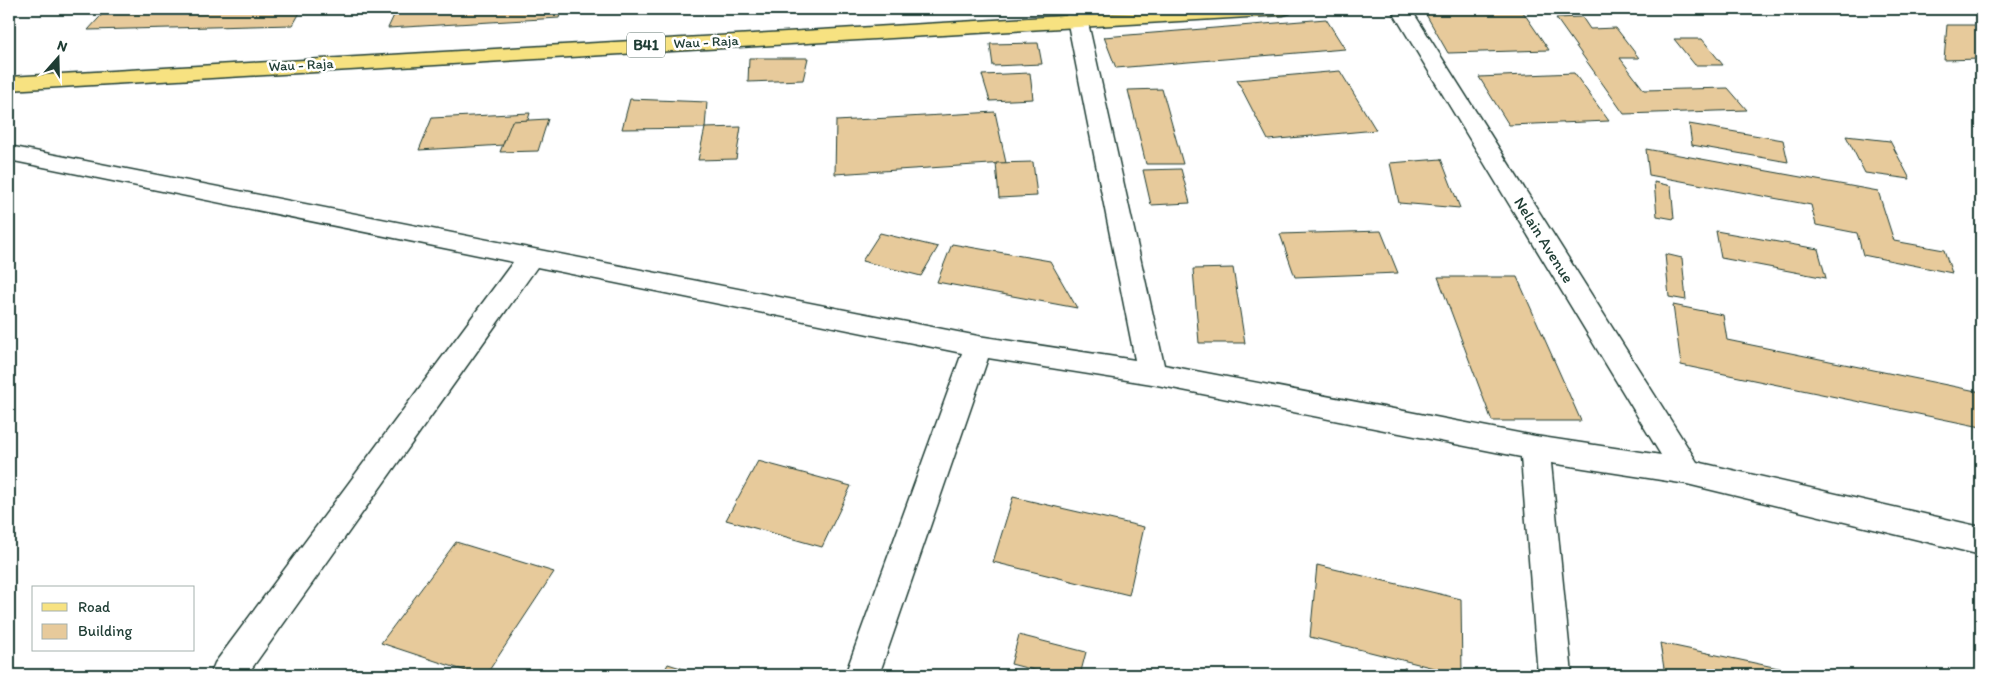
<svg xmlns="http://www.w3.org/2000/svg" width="1990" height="684" viewBox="0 0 1990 684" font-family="Itim,sans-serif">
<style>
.building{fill:#e7ca9b;stroke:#1f3d34}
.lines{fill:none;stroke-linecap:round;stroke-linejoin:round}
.minor-casing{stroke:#1f3d34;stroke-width:3}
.major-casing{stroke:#1f3d34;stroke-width:3}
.minor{fill:#fff;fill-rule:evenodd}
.major{fill:#f7e281;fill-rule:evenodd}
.labels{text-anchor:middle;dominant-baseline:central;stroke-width:5;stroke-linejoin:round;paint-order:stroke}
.far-street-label{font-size:14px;fill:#1f3d34;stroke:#fff}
.shield{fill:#fff;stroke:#627771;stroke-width:1}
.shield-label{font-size:15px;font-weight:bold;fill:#1f3d34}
.street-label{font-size:16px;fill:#1f3d34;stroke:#fff}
</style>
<rect width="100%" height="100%" fill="#fff"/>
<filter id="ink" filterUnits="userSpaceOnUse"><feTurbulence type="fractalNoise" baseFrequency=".02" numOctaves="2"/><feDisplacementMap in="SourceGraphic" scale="10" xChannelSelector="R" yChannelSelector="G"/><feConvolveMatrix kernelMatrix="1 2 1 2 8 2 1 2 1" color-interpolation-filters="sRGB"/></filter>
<g filter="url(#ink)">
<!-- building -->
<g class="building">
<polygon points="107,9 302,9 293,25 88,30"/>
<polygon points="397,9 562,9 559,18 388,28"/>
<polygon points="838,9 940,9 940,10 837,14"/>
<polygon points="1521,9 1549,50 1448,53 1424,11"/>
<polygon points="1582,17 1590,29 1616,28 1639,58 1620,58 1644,90 1728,88 1747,110 1624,114 1556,18"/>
<polygon points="1326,19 1345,49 1116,68 1104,37"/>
<polygon points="1947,25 1981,25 1981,59 1944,60"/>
<polygon points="1674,39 1702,39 1723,65 1695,65"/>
<polygon points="1038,43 1042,64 993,66 990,44"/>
<polygon points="749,58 808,58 803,80 748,82"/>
<polygon points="1340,71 1376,130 1268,140 1237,80"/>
<polygon points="1030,73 1033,99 990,101 982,75"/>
<polygon points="1574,73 1609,121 1509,125 1479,77"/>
<polygon points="1162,89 1183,164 1146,164 1128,90"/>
<polygon points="630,99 707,102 705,128 622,129"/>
<polygon points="995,112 1006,163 835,174 836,121"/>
<polygon points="530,113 521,144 419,150 432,118"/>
<polygon points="548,119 538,151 500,152 512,121"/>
<polygon points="1689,124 1783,140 1788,162 1692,145"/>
<polygon points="741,127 736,159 698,160 705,128"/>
<polygon points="1846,136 1890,141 1910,179 1865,173"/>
<polygon points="1646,149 1878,191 1894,241 1944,250 1952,273 1863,255 1857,233 1816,225 1811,205 1649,175"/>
<polygon points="1441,159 1460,208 1399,203 1390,163"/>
<polygon points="1033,162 1037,196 999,198 996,163"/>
<polygon points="1181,169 1190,203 1151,205 1143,170"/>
<polygon points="1654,182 1671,186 1674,219 1657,216"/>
<polygon points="1381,231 1398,273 1295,277 1280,234"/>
<polygon points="1716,231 1818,249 1826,278 1721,258"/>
<polygon points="880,233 938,247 921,276 862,261"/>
<polygon points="952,244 1050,261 1077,308 937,282"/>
<polygon points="1665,254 1682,258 1686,300 1669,297"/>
<polygon points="1233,268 1245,343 1199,343 1193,269"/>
<polygon points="1438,277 1517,277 1581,421 1492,421"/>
<polygon points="1673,305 1723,315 1727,340 1981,392 1981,427 1681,365"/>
<polygon points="758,461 851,486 822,547 726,520"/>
<polygon points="1013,497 1144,527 1129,595 993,562"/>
<polygon points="456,542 554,572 486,675 478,675 381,643"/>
<polygon points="1317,565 1461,599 1462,675 1310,637"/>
<polygon points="1019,635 1086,652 1080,675 1053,675 1011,664"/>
<polygon points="1660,643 1783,669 1784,675 1665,675"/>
<polygon points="668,664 703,675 662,675"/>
<polygon points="1404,668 1437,675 1404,675"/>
</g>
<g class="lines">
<defs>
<polygon id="minor" points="1065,9 1085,9 1164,365 1535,436 1661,455 1391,9 1411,9 1697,462 1981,527 1981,555 1687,484 1551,463 1572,675 1538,675 1521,457 1152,384 988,358 879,675 845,675 962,353 537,267 247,675 210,675 215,663 513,262 9,160 9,146 978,336 1135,360"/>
<polygon id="major" points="1184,9 1293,9 1290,13 1283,15 9,90 9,77"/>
</defs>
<!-- minor casing -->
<use href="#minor" class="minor-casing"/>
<!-- major casing -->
<use href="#major" class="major-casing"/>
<!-- minor -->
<use href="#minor" class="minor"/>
<!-- major -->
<use href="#major" class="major"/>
</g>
</g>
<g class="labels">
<!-- far-street labels -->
<g class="far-street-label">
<text transform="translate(706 42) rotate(-3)">Wau - Raja</text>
<text transform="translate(301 65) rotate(-3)">Wau - Raja</text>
</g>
<!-- shield labels -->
<rect class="shield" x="627" y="32.5" width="38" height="25" rx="4"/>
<g class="shield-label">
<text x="646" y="45">B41</text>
</g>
<!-- street labels -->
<g class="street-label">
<text transform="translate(1544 240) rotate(58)">Nelain Avenue</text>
</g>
</g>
<!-- margin -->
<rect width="1990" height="684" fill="none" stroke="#fff" stroke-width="30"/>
<rect x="15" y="15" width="1960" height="654" fill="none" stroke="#1f3d34" stroke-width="2" filter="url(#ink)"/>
<!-- legend -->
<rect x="32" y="586" width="162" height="65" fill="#ffffff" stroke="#a5b1ae"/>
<rect x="42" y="603" width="25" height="8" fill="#f7e281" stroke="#a5b1ae"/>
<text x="78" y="612" font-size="15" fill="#1f3d34">Road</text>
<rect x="42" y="624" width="25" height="15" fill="#e7ca9b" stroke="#a5b1ae"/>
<text x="78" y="636" font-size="15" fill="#1f3d34">Building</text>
<!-- north arrow -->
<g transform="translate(58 58) rotate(20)" stroke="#ffffff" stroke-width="4" paint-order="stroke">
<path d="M0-4L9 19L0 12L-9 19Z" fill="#1f3d34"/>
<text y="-8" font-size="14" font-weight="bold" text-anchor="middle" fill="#1f3d34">N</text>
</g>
</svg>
